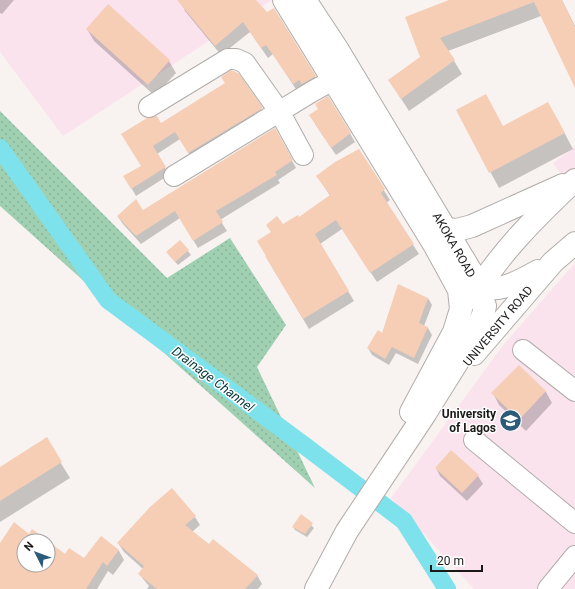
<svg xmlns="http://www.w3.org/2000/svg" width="575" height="589" viewBox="0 0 575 589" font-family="Roboto,sans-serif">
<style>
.education{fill:#fbe3ee}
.grass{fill:url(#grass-dots)}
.shadow{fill:#0003}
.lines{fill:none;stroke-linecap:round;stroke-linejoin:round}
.canal{stroke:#7de2eb;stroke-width:18}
.building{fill:#f6cdb5}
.street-casing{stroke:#b1adaa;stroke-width:22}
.secondary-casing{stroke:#b1adaa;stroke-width:24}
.street{stroke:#fff;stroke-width:20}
.secondary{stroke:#fff;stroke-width:22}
.labels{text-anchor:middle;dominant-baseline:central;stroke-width:3;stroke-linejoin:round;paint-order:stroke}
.street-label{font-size:12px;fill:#1b1918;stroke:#fff}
.poi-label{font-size:12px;font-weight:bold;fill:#1b1918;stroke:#fff;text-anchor:end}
.water-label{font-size:13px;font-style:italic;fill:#083a3e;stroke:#fff}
</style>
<defs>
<pattern id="grass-dots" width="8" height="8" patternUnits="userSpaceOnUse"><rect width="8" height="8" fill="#a0d0b2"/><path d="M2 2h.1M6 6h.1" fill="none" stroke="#89b298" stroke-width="1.8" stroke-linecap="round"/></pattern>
</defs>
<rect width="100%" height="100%" fill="#f8f3f1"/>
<!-- education -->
<g class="education">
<polygon points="0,0 272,0 63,136 0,52"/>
<polygon points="575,147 575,193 553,163"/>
<polygon points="575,263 575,589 474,589 391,498 504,344"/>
</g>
<!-- grass -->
<polygon class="grass" points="0,111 167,278 230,238 286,325 257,367 315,488 0,206"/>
<!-- shadow -->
<g class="shadow">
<polygon points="0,0 14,0 2,14 0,13"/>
<polygon points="180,0 254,0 267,14 274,9 321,87 299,94 273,54 268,58 250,32 221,55 185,11"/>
<polygon points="452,0 562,0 575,26 575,86 541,16 448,51 462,74 409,111 389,80 422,57"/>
<polygon points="87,29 169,61 176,73 155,96 94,41"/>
<polygon points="239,76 266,116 193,160 180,139 157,154 169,175 136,196 125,177 142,166 161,124"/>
<polygon points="328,97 355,142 336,155 315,124 319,110"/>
<polygon points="457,110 503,127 557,119 573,149 499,188"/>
<polygon points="275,129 296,168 278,180 280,183 220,220 227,231 198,248 180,218 141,244 123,224 118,217 143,211"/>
<polygon points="359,151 390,200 386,203 419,254 377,282 342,229 320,244 354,301 309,329 272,267 272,233 267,225 283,225 299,218 330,196 318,176 330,166"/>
<polygon points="180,241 191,255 178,265 170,256"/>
<polygon points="428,298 432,305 424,326 428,328 432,335 418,364 396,353 389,365 372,355 368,348"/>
<polygon points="519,366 546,392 552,403 526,431 499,405 493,393"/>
<polygon points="46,439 70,478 0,522 0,468"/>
<polygon points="436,468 478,476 483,484 467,501 440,476"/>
<polygon points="301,516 314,528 307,537 295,530 293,527"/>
<polygon points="195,517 200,525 192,532 209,546 257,575 262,584 258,589 147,589 149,586 139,574 143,569 124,552 118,543"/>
<polygon points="29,536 46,541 24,541 24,565 48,565 48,542 65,556 84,559 102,537 119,551 124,560 113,575 108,571 97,589 0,589 0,545"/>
</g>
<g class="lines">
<!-- canal -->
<polyline class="canal" points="0,148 108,300 305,446 404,521 447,589"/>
</g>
<!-- building -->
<g class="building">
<polygon points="177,0 256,0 267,12 274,8 316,76 302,84 299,80 293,84 266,45 261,48 243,22 215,46"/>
<polygon points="449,0 562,0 575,27 575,88 534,2 440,38 455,60 401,99 388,80 420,57 405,17"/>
<polygon points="108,4 170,60 148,85 86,29"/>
<polygon points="231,70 236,72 240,75 263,108 188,153 175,132 153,146 166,167 131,189 123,176 141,166 121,134 147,118 157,116 161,123 225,83 221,77"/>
<polygon points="486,94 503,126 548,102 565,133 489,173 456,110"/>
<polygon points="328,96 351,133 331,148 309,115 318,109 315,104"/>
<polygon points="275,128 293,160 275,172 277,175 216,211 223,222 193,241 175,211 136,236 117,216 136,199 143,210"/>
<polygon points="359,149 385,189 381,193 414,244 370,273 336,220 315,234 349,291 303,319 265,256 266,256 257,241 271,232 266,225 277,216 283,224 298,215 299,217 330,195 316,176 335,162"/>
<polygon points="180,240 189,250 175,262 166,252"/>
<polygon points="398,284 428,298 419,323 428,327 414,358 392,347 385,359 367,348 378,330 382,333"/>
<polygon points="519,365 546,391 519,420 491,393"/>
<polygon points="47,437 62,462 0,501 0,467"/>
<polygon points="451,450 479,475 462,493 435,468"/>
<polygon points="172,488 196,516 185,525 209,544 213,539 258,575 245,589 157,589 138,574 144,566 117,543 150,507"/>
<polygon points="301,514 313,523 305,534 292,527"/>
<polygon points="14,522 29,534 32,529 48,541 24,541 24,565 48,565 48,541 65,554 69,548 84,558 101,536 119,550 107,566 103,562 86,589 0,589 0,543"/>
</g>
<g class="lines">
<defs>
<g id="street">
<polyline points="149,107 228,59 236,59 245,63 279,111 303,155"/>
<polyline points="174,176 313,91 333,80"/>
<polyline points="523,350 575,391"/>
<polyline points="474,440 575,523"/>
<polyline points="548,589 575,556"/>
</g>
<g id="secondary">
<polyline points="284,0 435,246 459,290 461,309 454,332 411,412"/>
<polyline points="305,0 336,47 472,273 485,306 483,315 470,342 425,414 347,531 316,589"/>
<polyline points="446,229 457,230 472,226 563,185"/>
<path d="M 469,284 C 496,295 515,284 538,271"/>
<path d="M 473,298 C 498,254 538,215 575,180"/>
<polyline points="474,354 553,262 575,243"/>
</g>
</defs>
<!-- street casing -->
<use href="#street" class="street-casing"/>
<!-- secondary casing -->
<use href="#secondary" class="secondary-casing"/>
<!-- street -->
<use href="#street" class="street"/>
<!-- secondary -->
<use href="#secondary" class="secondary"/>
</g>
<!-- icons -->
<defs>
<symbol id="university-disc" viewBox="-11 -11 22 22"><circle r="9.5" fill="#2c5b7a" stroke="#fff"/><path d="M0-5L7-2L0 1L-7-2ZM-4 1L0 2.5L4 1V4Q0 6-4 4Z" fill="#fff"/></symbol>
</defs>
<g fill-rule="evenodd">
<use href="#university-disc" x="498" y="408" width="25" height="25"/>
</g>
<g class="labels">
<!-- street labels -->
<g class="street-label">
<text transform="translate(454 245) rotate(60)">AKOKA ROAD</text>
<text transform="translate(498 326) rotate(-50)">UNIVERSITY ROAD</text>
</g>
<!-- poi labels -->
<g class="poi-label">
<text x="496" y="414">University<tspan x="496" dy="14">of Lagos</tspan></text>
</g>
<!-- water labels -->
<g class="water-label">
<text transform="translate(213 379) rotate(37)">Drainage Channel</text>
</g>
</g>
<!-- north arrow -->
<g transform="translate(36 553) rotate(312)"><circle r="19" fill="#ffffff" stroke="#a4a3a3"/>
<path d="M0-3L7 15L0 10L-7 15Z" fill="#2c5b7a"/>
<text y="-6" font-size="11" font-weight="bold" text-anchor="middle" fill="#1b1918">N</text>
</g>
<!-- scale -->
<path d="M431 565v6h51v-6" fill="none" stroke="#1b1918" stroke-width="2"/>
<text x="437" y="565" font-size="12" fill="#1b1918" stroke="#ffffff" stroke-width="3" paint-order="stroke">20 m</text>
</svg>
